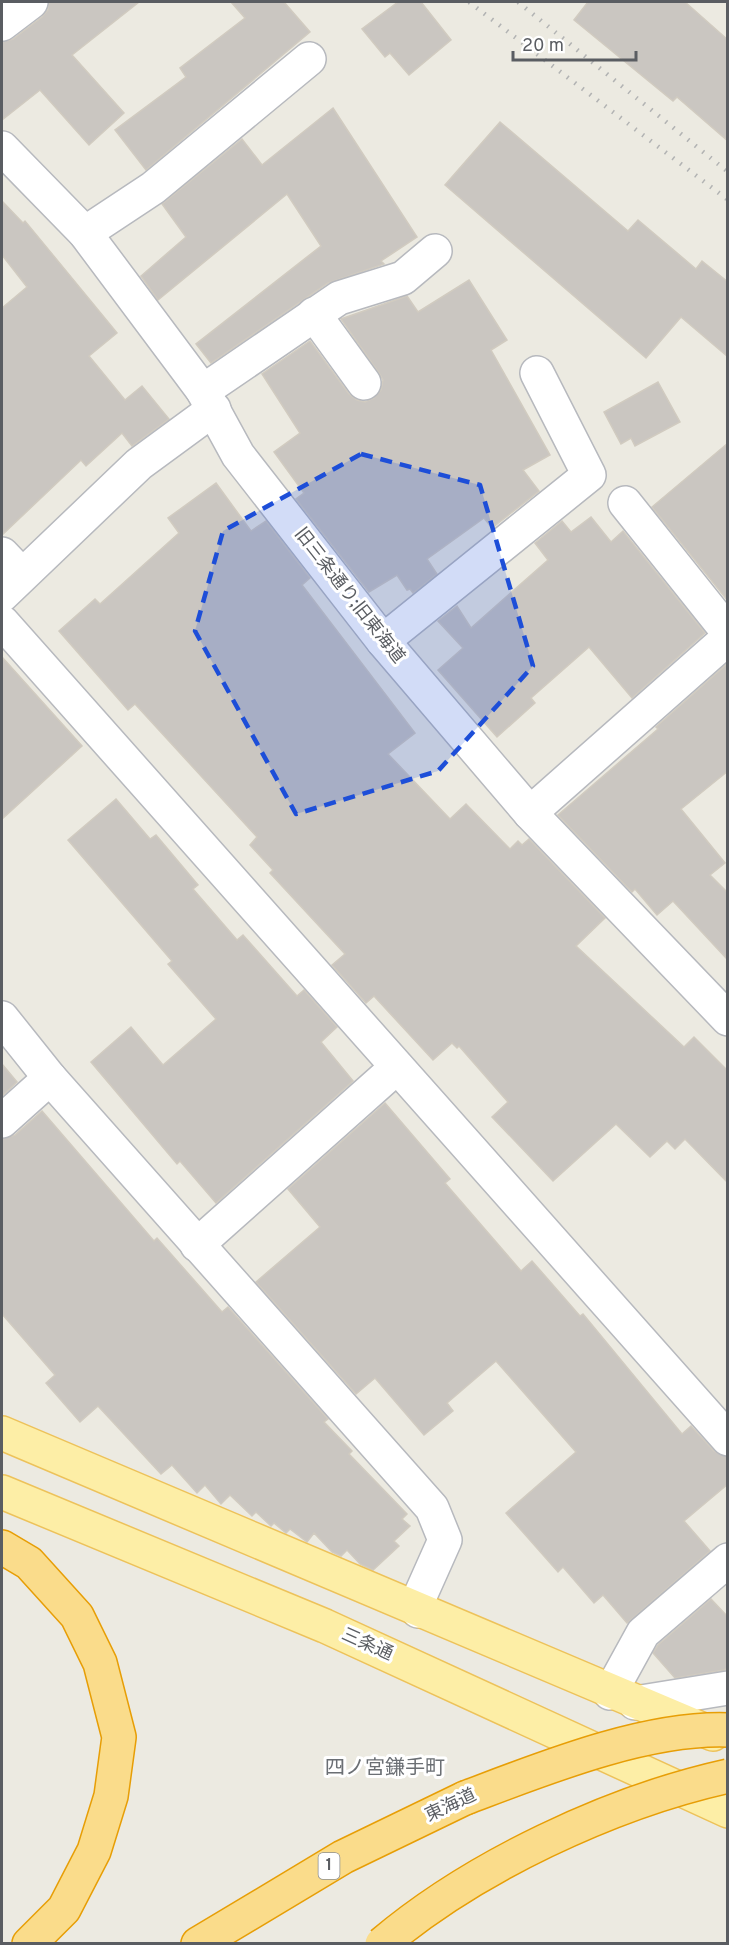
<svg xmlns="http://www.w3.org/2000/svg" width="729" height="1945" viewBox="0 0 729 1945" font-family="Overpass,'Noto Sans JP',sans-serif">
<style>
.building{fill:#cac6c1;stroke:#d1cbc0;stroke-width:1.5}
.lines{fill:none;stroke-linecap:round;stroke-linejoin:round}
.minor-casing{stroke:#b7b9be;stroke-width:36}
.major-casing{stroke:#edc25a;stroke-width:36}
.highway-casing{stroke:#e79e06;stroke-width:36}
.minor{stroke:#fff;stroke-width:33}
.major{stroke:#fdeea6;stroke-width:33}
.highway{stroke:#fadc8b;stroke-width:33}
.rail{stroke:#b2b3b3;stroke-width:4.5;stroke-dasharray:1.5 8;stroke-linecap:butt}
.highway-bridge-casing{stroke:#e79e06;stroke-width:36;stroke-linecap:butt}
.highway-bridge{stroke:#fadc8b;stroke-width:33}
.marked{fill:#1d4ed8;fill-opacity:0.2;stroke:#1d4ed8;stroke-width:4.5;stroke-dasharray:12 8;stroke-linejoin:round}
.labels{text-anchor:middle;dominant-baseline:central;stroke-width:6;stroke-linejoin:round;paint-order:stroke}
.shield{fill:#fff;stroke:#8c8e91;stroke-width:1.5}
.shield-label{font-size:16px;font-weight:bold;fill:#5a5d62}
.street-label{font-size:18px;fill:#5a5d62;stroke:#fff}
.neighbourhood-label{font-size:20px;fill:#6b6f74;stroke:#fff}
</style>
<rect width="100%" height="100%" fill="#eceae1"/>
<!-- building -->
<g class="building">
<polygon points="49,2 139,2 72,55 124,113 89,145 40,90 2,120 2,42 13,39 42,17 48,10"/>
<polygon points="231,2 284,2 310,32 146,170 115,130 186,77 180,68 245,18"/>
<polygon points="398,2 421,2 451,40 409,75 390,53 385,57 362,29"/>
<polygon points="588,2 685,2 728,40 728,141 677,97 673,101 574,20"/>
<polygon points="333,108 417,237 381,261 384,264 328,283 211,363 196,344 321,246 287,194 158,300 141,276 186,237 162,204 242,139 262,165"/>
<polygon points="500,122 628,231 638,220 696,269 702,261 728,282 728,357 681,317 646,358 445,185"/>
<polygon points="2,201 23,223 25,221 117,333 89,356 125,400 142,386 169,419 132,446 122,433 86,466 81,460 2,535 2,308 27,287 2,255"/>
<polygon points="469,280 507,340 491,350 550,455 523,470 539,491 492,528 484,518 427,559 437,574 413,593 410,589 407,590 397,575 369,592 296,499 304,493 274,452 300,433 262,374 310,341 349,394 357,400 365,402 374,398 381,390 383,380 379,373 341,319 407,296 418,312"/>
<polygon points="658,382 680,422 635,446 631,438 621,444 604,412"/>
<polygon points="728,443 728,601 652,507"/>
<polygon points="216,483 251,531 266,521 310,578 302,585 415,733 388,754 450,819 466,804 510,849 518,841 522,845 529,839 605,918 576,946 684,1047 694,1037 728,1071 728,1183 685,1139 675,1149 667,1141 650,1157 616,1124 553,1181 492,1117 508,1102 459,1046 457,1048 452,1043 433,1060 374,996 366,1003 332,965 345,954 270,873 273,870 250,845 257,837 135,704 128,710 59,631 95,599 100,604 179,533 168,518"/>
<polygon points="591,517 611,542 623,531 705,633 632,698 589,647 531,698 535,703 497,737 438,670 463,648 438,621 457,606 471,628 548,560 535,543 562,521 571,532"/>
<polygon points="2,657 82,746 2,819"/>
<polygon points="728,663 728,771 681,809 725,863 710,875 728,893 728,960 673,901 657,915 635,889 632,892 558,815 658,729 656,727"/>
<polygon points="116,799 150,839 156,835 198,885 193,889 237,940 243,935 297,996 304,990 337,1027 321,1042 353,1081 216,1203 180,1161 177,1164 91,1062 131,1027 163,1065 216,1019 168,964 172,961 68,840"/>
<polygon points="2,1064 17,1082 2,1096"/>
<polygon points="385,1103 450,1179 445,1183 521,1271 532,1261 580,1316 583,1314 682,1434 691,1426 714,1451 728,1457 728,1484 684,1521 710,1551 627,1623 603,1595 594,1603 563,1567 558,1572 506,1513 576,1452 496,1361 447,1403 453,1411 424,1435 375,1378 356,1394 256,1282 320,1227 288,1189"/>
<polygon points="42,1111 154,1241 157,1238 222,1312 228,1307 328,1419 324,1422 352,1451 349,1454 407,1514 402,1519 410,1526 394,1541 399,1546 373,1570 360,1564 347,1550 341,1556 332,1552 314,1533 307,1542 290,1529 286,1533 274,1523 271,1526 256,1512 252,1516 230,1495 221,1504 205,1485 197,1493 172,1465 161,1474 98,1406 80,1422 46,1383 55,1375 2,1314 2,1139 15,1135"/>
<polygon points="711,1599 728,1617 728,1667 724,1670 675,1678 653,1653 658,1645"/>
</g>
<g class="lines">
<defs>
<g id="minor">
<polyline points="2,24 31,2"/>
<polyline points="2,148 85,233 203,391 238,455 383,641 530,813 728,1019"/>
<polyline points="85,233 153,188 309,59"/>
<polyline points="314,314 364,383"/>
<polyline points="203,391 339,298 403,278 435,251"/>
<polyline points="625,503 728,632"/>
<polyline points="2,554 22,575"/>
<polyline points="2,595 139,464 214,409"/>
<polyline points="2,622 728,1439"/>
<polyline points="383,641 589,475 537,373"/>
<polyline points="530,813 728,638"/>
<polyline points="2,1018 50,1078 432,1508 445,1540 416,1605 418,1611"/>
<polyline points="2,1121 50,1078"/>
<polyline points="197,1245 397,1067"/>
<polyline points="610,1693 643,1633 728,1560"/>
<polyline points="635,1703 728,1688"/>
</g>
<g id="major">
<polyline points="2,1433 713,1734"/>
<polyline points="2,1492 325,1626 728,1811"/>
</g>
<g id="highway">
<polyline points="2,1547 29,1563 77,1616 100,1663 119,1737 111,1796 94,1851 64,1909 29,1944"/>
<polyline points="198,1944 343,1857 465,1798"/>
</g>
</defs>
<!-- minor casing -->
<use href="#minor" class="minor-casing"/>
<!-- major casing -->
<use href="#major" class="major-casing"/>
<!-- highway casing -->
<use href="#highway" class="highway-casing"/>
<!-- minor -->
<use href="#minor" class="minor"/>
<!-- major -->
<use href="#major" class="major"/>
<!-- highway -->
<use href="#highway" class="highway"/>
<!-- rail -->
<g class="rail">
<polyline points="469,2 728,200"/>
<polyline points="518,2 728,172"/>
</g>
<defs>
<g id="highway-bridge">
<path d="M 465,1798 C 542,1769 645,1727 728,1730"/>
<path d="M 382,1944 C 473,1867 611,1802 728,1776"/>
</g>
</defs>
<!-- highway-bridge casing -->
<use href="#highway-bridge" class="highway-bridge-casing"/>
<!-- highway-bridge -->
<use href="#highway-bridge" class="highway-bridge"/>
</g>
<!-- marked area -->
<path class="marked" d="M 361,454 L 480,485 L 533,666 L 438,771 L 296,814 L 195,631 L 223,531 Z"/>
<g class="labels">
<!-- shield labels -->
<rect class="shield" x="318.5" y="1853" width="21" height="26" rx="4.5"/>
<g class="shield-label">
<text x="329" y="1866">1</text>
</g>
<!-- street labels -->
<g class="street-label">
<text transform="translate(349 596) rotate(52)">旧三条通り;旧東海道</text>
<text transform="translate(367 1645) rotate(24)">三条通</text>
<text transform="translate(451 1806) rotate(-25)">東海道</text>
</g>
<!-- neighbourhood labels -->
<g class="neighbourhood-label">
<text x="385" y="1769">四ノ宮鎌手町</text>
</g>
</g>
<!-- border -->
<rect width="729" height="1945" fill="none" stroke="#5a5d62" stroke-width="6"/>
<!-- scale -->
<path d="M513 51v9h123v-9" fill="none" stroke="#5a5d62" stroke-width="3"/>
<text x="522" y="51" font-size="18" fill="#5a5d62" stroke="#ffffff" stroke-width="4.5" paint-order="stroke">20 m</text>
</svg>
